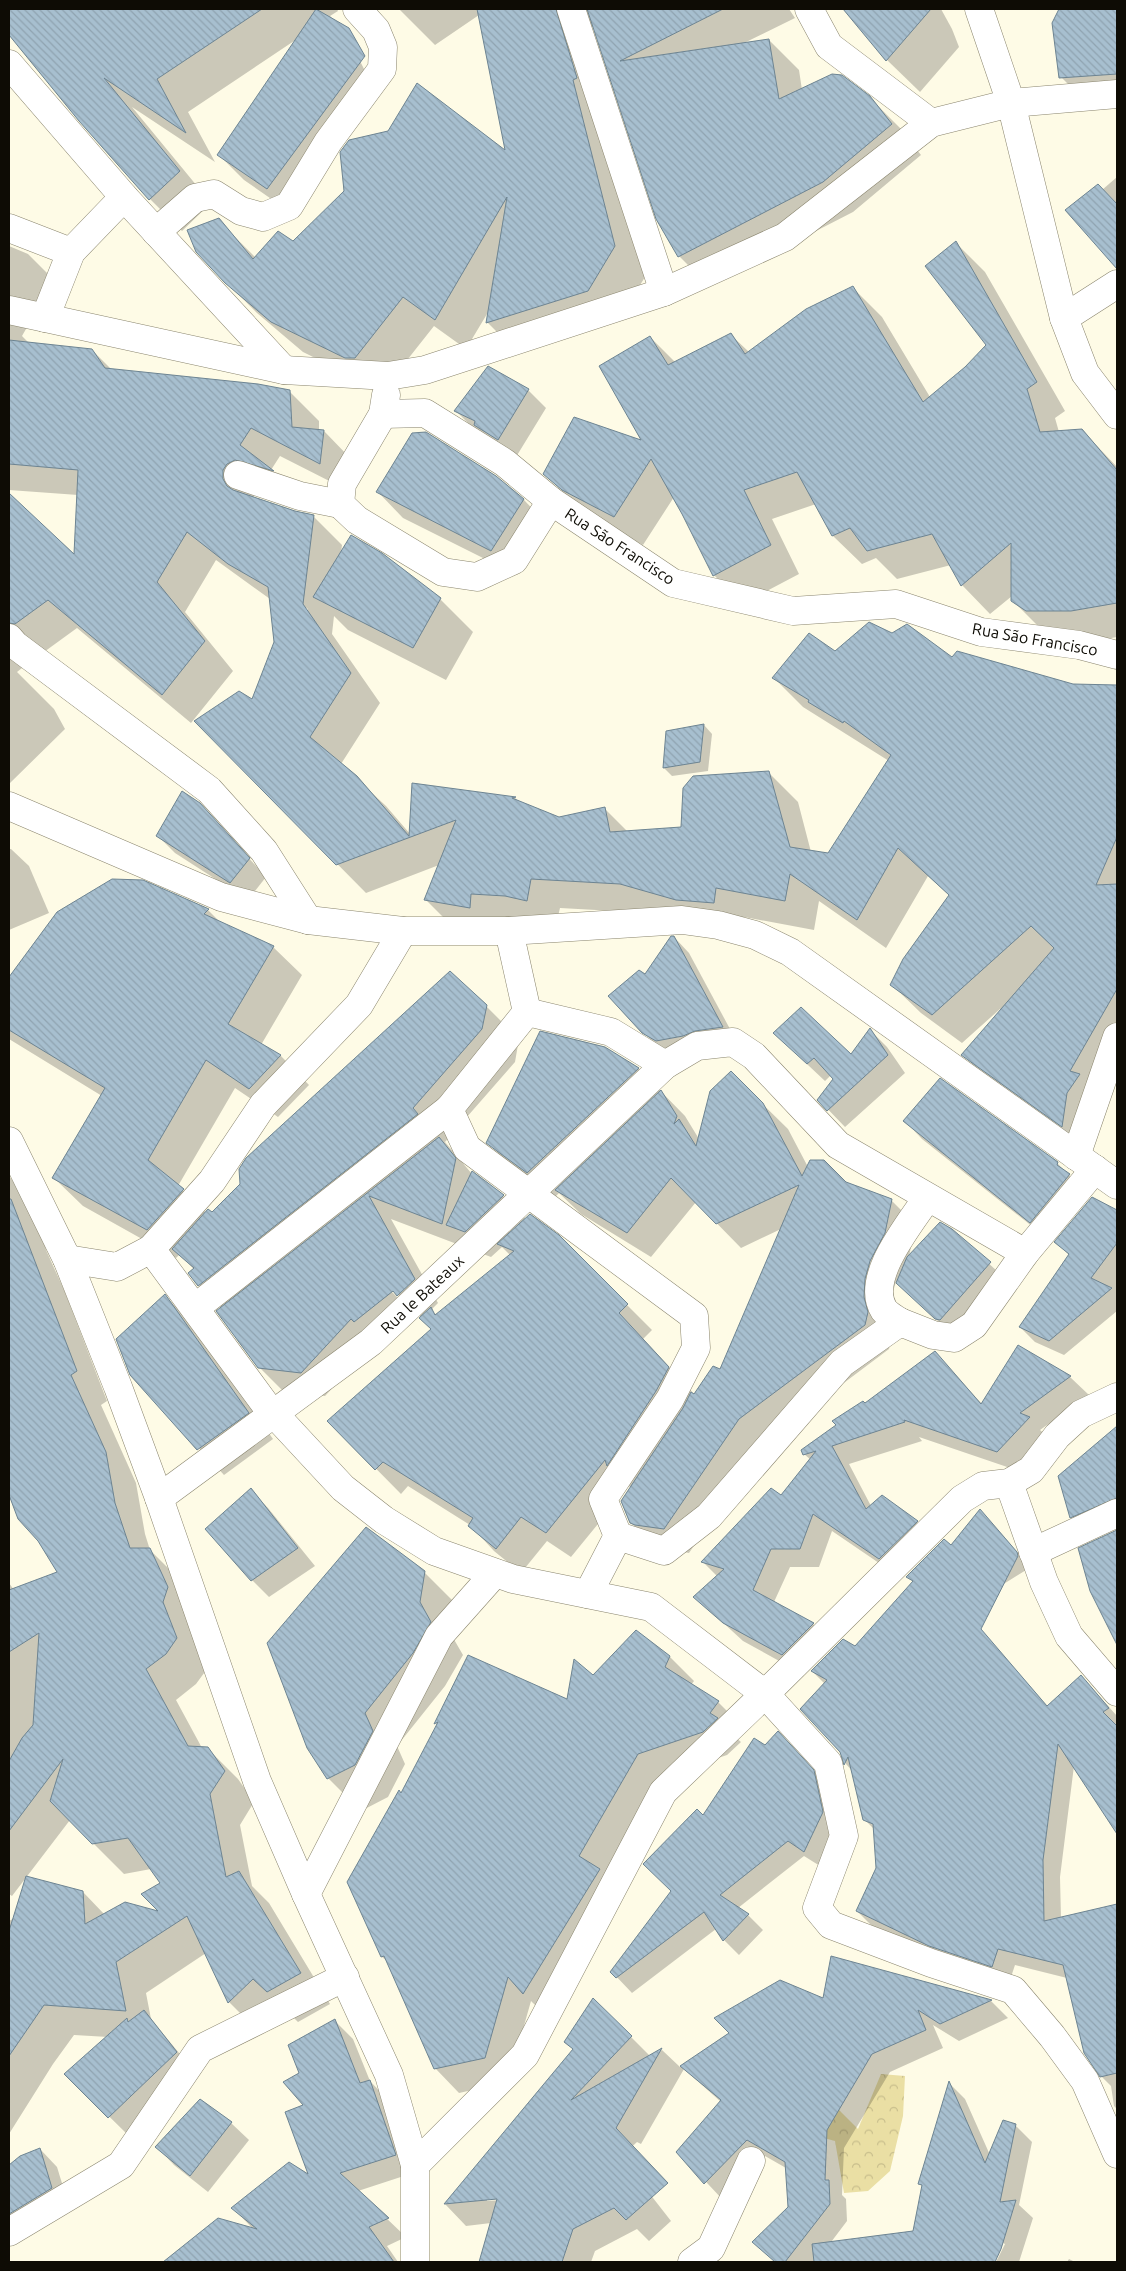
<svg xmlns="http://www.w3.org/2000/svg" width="1126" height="2271" viewBox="0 0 1126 2271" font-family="Ubuntu,sans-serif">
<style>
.forest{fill:url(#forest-crowns)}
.shadow{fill:#0003;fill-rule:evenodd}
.building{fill:url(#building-back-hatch);stroke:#6d8492}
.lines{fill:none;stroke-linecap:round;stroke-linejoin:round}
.minor-casing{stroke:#8a856e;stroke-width:29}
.tertiary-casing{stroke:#8a856e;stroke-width:29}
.minor{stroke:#fff;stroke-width:28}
.tertiary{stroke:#fff;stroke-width:28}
.labels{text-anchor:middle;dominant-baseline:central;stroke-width:4.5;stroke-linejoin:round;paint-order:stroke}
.street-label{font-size:16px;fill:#0e0c05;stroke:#fff}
</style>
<defs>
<pattern id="forest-crowns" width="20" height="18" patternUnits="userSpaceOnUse" patternTransform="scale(1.25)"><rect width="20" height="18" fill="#eadfa4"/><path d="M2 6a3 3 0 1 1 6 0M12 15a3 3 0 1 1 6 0" fill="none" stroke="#c8be8c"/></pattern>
<pattern id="building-back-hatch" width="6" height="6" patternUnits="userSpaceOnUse" patternTransform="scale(1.25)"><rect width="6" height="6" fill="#a7bfcf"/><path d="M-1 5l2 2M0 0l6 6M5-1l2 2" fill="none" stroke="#8fa3b0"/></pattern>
</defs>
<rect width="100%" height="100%" fill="#fefbe6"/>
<!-- forest -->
<polygon class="forest" points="881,2074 905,2076 903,2116 890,2171 868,2191 844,2193 835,2141 802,2132 802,2114 839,2110 858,2129"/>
<!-- shadow -->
<g class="shadow">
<polygon points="9,9 337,9 338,11 330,16 345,31 378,97 293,214 244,180 219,155 297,39 188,112 215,162 132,107 211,203 182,231 150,199 80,120 9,33"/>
<polygon points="399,9 789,9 795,18 744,43 769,40 799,70 802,90 869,97 900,128 921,155 853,212 709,286 679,256 594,26 589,29 645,277 618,321 518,353 488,323 490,309 466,349 434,326 385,388 376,388 303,352 257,313 226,282 218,220 256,258 507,153 479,15 435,45"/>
<polygon points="845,9 941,9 952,29 959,47 920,92 887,60"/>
<polygon points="1060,9 1117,9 1117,108 1094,110 1061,77 1053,24"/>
<polygon points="1117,177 1117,268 1113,264 1102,190"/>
<polygon points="956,243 985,272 1065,411 1055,418 1059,432 1082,430 1117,467 1117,637 1100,640 1041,629 1012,600 1012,596 990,614 962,585 951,565 897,579 876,558 862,564 833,536 816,504 772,519 799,574 742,604 714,575 674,497 643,545 593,518 574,503 545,474 643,443 650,337 675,362 731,335 749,352 853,288 882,317 930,397 966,368 988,345"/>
<path d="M 9,246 L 28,254 L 57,283 L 33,324 L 26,329 L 22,336 L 29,343 L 92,350 L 112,370 L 290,392 L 319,421 L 319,431 L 324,431 L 352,460 L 349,491 L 280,456 L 271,470 L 300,498 L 256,492 L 253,498 L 295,512 L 313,516 L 342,545 L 341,553 L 440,599 L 473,632 L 446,680 L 348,630 L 334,616 L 332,634 L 380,703 L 341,764 L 386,806 L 411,835 L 413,784 L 515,798 L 520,803 L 559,818 L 605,809 L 628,832 L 682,828 L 769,773 L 798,802 L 811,852 L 828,855 L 889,761 L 803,707 L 774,678 L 835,653 L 952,659 L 1072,685 L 1117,686 L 1117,1068 L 1091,1154 L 991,1083 L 962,1054 L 1001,1010 L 1000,1009 L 962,1043 L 921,1013 L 892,985 L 950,896 L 928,876 L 886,948 L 819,901 L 814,930 L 744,917 L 743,931 L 650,913 L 560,908 L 555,929 L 455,929 L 426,900 L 439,865 L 366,893 L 196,721 L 253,701 L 275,642 L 270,599 L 216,560 L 185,612 L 233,671 L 191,723 L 77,628 L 44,652 L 23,662 L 22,668 L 17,672 L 54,709 L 65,729 L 9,784 L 9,495 L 75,557 L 78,495 L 9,490 ZM 302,605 L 308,609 L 300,622 Z"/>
<polygon points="528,390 546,408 516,457 493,442 483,433 473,428 456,411"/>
<polygon points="495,477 524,500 549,526 517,575 403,518 378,492"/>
<polygon points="704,725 712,734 708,771 672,776 664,768 668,732"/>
<polygon points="217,823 266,877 248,900 175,853 158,836"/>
<polygon points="9,849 11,849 29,866 49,913 9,930"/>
<path d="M 208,910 L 222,924 L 273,947 L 302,975 L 261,1045 L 281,1056 L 309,1085 L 278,1117 L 235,1088 L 178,1186 L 206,1213 L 212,1214 L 486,1006 L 519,1039 L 515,1062 L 445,1142 L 472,1174 L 503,1196 L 526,1219 L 558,1236 L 652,1330 L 643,1339 L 695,1395 L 721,1371 L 781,1229 L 741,1248 L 696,1202 L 651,1257 L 581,1214 L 559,1193 L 554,1198 L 513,1168 L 487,1142 L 604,1048 L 639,1069 L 685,1116 L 699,1139 L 731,1073 L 788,1129 L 808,1167 L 891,1200 L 916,1225 L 909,1256 L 952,1230 L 1008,1281 L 954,1336 L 896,1282 L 889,1304 L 892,1337 L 889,1349 L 764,1443 L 689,1553 L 656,1547 L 631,1523 L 631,1488 L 629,1486 L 571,1557 L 547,1541 L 521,1573 L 494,1551 L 470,1525 L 408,1486 L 401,1494 L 329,1421 L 433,1329 L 389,1286 L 387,1287 L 415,1315 L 376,1342 L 325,1396 L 283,1391 L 259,1367 L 222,1308 L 199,1285 L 194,1269 L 179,1255 L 176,1258 L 83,1206 L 54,1178 L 102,1096 L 9,1039 L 9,980 L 58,913 ZM 391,1219 L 491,1257 L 502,1247 L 510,1255 L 437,1315 L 431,1310 L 438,1303 Z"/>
<polygon points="674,937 689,953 737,1042 672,1056 659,1048 643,1032 645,976"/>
<polygon points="870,1030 887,1047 905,1073 845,1127 819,1100 834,1079 831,1075 825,1081 792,1050 851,1055"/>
<polygon points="905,1121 1057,1163 1087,1193 1048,1239 922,1139"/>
<polygon points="9,1176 40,1214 46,1250 64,1290 107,1401 101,1405 136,1483 145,1534 150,1550 180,1580 207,1669 196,1684 176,1700 202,1748 207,1748 238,1779 254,1802 240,1825 252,1886 269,1903 330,2004 298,2022 284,2008 259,2032 229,2002 206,1953 146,1993 151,2019 193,2070 127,2134 66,2074 108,2037 74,2035 53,2064 9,2134 9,1921 68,1888 83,1892 105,1915 162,1914 162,1884 151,1869 124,1874 70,1820 12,1896 9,1894 9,1583 14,1590 59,1572 39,1540 20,1518 9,1492"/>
<polygon points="1093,1198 1117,1212 1117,1311 1064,1355 1035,1342 1020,1327 1070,1256 1056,1242"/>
<polygon points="165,1296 190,1321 273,1439 224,1475 131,1374"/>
<polygon points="1019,1347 1070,1377 1089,1395 1040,1430 1047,1436 1016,1470 919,1437 922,1441 849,1464 871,1506 917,1522 935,1540 898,1576 832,1531 819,1567 790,1567 774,1602 813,1624 832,1642 801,1673 743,1641 695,1597 717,1576 703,1562 781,1497 811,1460 804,1454 865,1405 935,1353 982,1404"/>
<polygon points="1117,1429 1117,1512 1086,1531 1070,1515 1102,1440"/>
<polygon points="251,1490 268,1508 315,1566 269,1597 252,1580"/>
<polygon points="980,1511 1031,1567 954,1615 979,1628 1048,1707 1081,1676 1117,1716 1117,1830 1074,1766 1060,1877 1061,1919 1117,1905 1117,2109 1114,2106 1111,2086 1101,2076 1067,1978 1015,1965 1009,1983 874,1928 857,1911 877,1869 875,1830 864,1819 853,1772 846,1764 841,1752 825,1684 812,1671 856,1647 914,1582 908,1577 951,1546"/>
<polygon points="1117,1550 1117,1636 1111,1630 1087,1567"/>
<polygon points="424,1572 457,1605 452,1636 463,1655 445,1686 397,1746 405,1764 388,1797 361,1811 328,1778"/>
<polygon points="469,1656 568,1701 593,1676 670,1657 694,1681 691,1685 718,1702 742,1726 734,1736 741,1742 727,1755 662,1777 547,2017 531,2001 508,2082 459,2093 435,2068 388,1962 382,1957 349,1882 401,1794 438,1726 436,1724"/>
<polygon points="766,1746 793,1748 828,1787 837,1828 820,1866 804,1856 738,1908 748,1915 763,1930 739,1955 724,1940 716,1929 632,1993 612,1972 673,1891 703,1817"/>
<path d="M 832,1957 L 991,2001 L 1008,2018 L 959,2041 L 933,2025 L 943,2048 L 890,2072 L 844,2148 L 842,2195 L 846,2199 L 847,2221 L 816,2262 L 775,2262 L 754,2242 L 789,2207 L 786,2168 L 765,2156 L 723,2200 L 678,2152 L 721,2102 L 684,2069 L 641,2144 L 637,2142 L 621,2157 L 671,2221 L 649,2241 L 637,2229 L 595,2251 L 591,2262 L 481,2262 L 491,2223 L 466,2226 L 445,2204 L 574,2050 L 566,2042 L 594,2000 L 650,2056 L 662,2050 L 680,2067 L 730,2033 L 824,2000 ZM 503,2197 L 503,2200 L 487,2201 L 487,2199 Z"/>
<polygon points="335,2021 353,2039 370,2081 388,2100 413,2173 358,2191 406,2237 387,2246 398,2262 165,2262 218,2220 254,2230 233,2208 310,2177 301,2073"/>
<polygon points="949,2083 965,2099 990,2155 1015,2125 1032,2142 1019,2205 1033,2218 1019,2262 996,2262 1005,2244 1003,2243 994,2262 839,2262 832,2243 914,2232 923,2186 920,2184"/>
<polygon points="231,2123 249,2140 208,2192 174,2165 157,2147"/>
<polygon points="40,2149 57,2167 69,2206 9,2241 9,2167 20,2157"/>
<polygon points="1069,2259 1075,2262 1067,2262"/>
</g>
<!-- building -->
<g class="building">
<polygon points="9,9 262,9 157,79 186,133 104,78 180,171 149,200 79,121 9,35"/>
<polygon points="316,9 349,28 365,56 267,189 217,155"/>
<polygon points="477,9 556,9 577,78 573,80 615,246 588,291 486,323 507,197 435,320 403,297 355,358 345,358 271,322 225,283 196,252 187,230 219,218 253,259 278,231 293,241 344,191 340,152 349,140 388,131 417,83 505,150"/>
<polygon points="587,9 723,9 620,61 769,39 779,99 832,74 842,75 870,96 892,124 823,182 678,257 656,219"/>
<polygon points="843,9 931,9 886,61"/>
<polygon points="1059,9 1117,9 1117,74 1059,78 1052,23"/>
<polygon points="1098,184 1117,204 1117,269 1065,210"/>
<polygon points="956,241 1037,382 1027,389 1040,432 1082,429 1117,470 1117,603 1071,611 1026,611 1011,601 1011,543 961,586 932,534 867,551 850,528 832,536 797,472 744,490 771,545 713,576 682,514 651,459 614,517 562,490 543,474 574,417 641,440 599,366 650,336 668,365 731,333 745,354 806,309 853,286 923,402 965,367 986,345 925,266"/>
<polygon points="9,340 92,349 105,368 258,384 290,390 292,427 324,430 320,464 251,428 240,445 274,471 235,460 227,464 223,470 223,479 227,486 233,490 295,511 314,515 303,604 351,673 310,737 357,776 409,836 412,783 516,797 512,798 559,817 605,807 610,832 681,827 683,788 693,776 769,771 790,847 828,853 891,755 844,721 843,723 808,702 809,700 772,678 809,633 835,651 869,622 892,633 907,624 952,657 957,651 1073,684 1117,685 1117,837 1096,885 1117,884 1117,989 1070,1071 1080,1074 1067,1093 1062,1127 961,1055 1054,948 1031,926 932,1015 890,985 903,959 949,895 898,848 857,920 790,874 785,901 716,888 714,903 676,900 620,884 531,879 527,901 505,896 471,894 470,908 424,900 456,820 336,865 194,721 239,691 252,699 274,642 268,587 228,564 187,532 157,582 205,641 162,695 48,600 15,624 9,623 9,493 74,554 78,470 9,464"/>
<polygon points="488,366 529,389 498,440 474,425 475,421 454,411"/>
<polygon points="426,432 496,476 524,499 491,551 376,492 412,433"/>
<polygon points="351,535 382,553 441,598 413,648 313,597"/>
<polygon points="704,724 700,762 663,768 666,731"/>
<polygon points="182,791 200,803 250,858 230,883 156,836"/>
<polygon points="112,879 143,880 209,909 204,914 274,946 228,1024 281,1055 249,1089 206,1060 148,1160 184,1189 147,1230 52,1178 105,1088 9,1030 9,977 57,912"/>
<polygon points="671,936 674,936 723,1027 695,1031 683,1036 656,1041 642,1033 608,996 639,970 645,974"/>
<polygon points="450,971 487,1005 482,1029 413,1108 418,1114 198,1286 188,1273 194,1268 172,1249 208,1209 212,1212 240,1184 239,1169 246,1158"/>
<polygon points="801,1007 851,1054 870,1028 888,1055 827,1111 817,1100 833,1079 814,1058 807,1064 773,1033"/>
<polygon points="540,1031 605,1047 639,1068 527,1173 486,1143"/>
<polygon points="731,1071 763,1103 802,1176 810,1160 824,1160 846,1182 892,1199 885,1233 870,1261 865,1279 864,1297 868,1312 865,1325 739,1419 664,1529 635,1525 630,1523 621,1501 683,1408 691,1392 694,1394 713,1366 720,1369 799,1185 716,1224 671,1178 627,1233 555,1190 661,1090 677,1116 674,1124 679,1119 696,1146 710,1091"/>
<polygon points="940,1078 1058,1162 1057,1165 1070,1174 1030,1223 903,1121"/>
<polygon points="439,1137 456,1158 442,1224 369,1196 415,1279 397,1296 393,1291 354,1322 351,1319 301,1373 258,1368 216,1311"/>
<polygon points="472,1171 504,1195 465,1232 446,1225"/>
<polygon points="1092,1197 1117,1210 1117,1243 1091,1278 1112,1288 1049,1341 1019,1327 1069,1254 1054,1242"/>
<polygon points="9,1199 11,1199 77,1371 71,1375 106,1452 115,1503 130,1548 150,1548 168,1587 163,1602 177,1638 166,1654 146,1669 188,1746 208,1747 225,1771 210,1794 226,1877 239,1871 301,1973 267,1992 253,1979 228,2003 187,1916 116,1962 126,2011 44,2005 9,2056 9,1931 26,1876 83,1891 85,1924 125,1902 158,1911 141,1894 160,1883 128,1838 92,1844 50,1801 63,1759 9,1831 9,1761 22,1738 33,1725 39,1633 9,1652 9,1590 57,1572 38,1541 18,1519 9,1495"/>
<polygon points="530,1214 559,1235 628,1304 619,1313 669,1367 656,1391 607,1466 605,1460 546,1533 521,1517 496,1549 468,1526 473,1518 383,1462 375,1470 327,1421 431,1329 419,1318 431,1307 435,1315 514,1251 497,1244"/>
<polygon points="940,1222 952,1229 991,1262 940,1320 935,1319 896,1283 907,1257"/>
<polygon points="165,1294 249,1413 197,1450 130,1375 116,1339"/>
<polygon points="1018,1345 1071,1376 1020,1413 1030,1417 997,1452 904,1420 905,1422 832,1446 866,1509 882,1495 918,1521 879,1559 813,1514 800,1549 771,1549 753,1590 814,1623 782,1655 723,1623 693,1597 724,1569 701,1562 771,1488 781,1495 816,1451 803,1455 801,1450 836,1425 832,1421 863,1401 865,1403 935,1351 981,1404"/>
<polygon points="1117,1426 1117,1498 1070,1518 1058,1476"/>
<polygon points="251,1488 298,1548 251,1581 205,1529"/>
<polygon points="980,1509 1017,1552 1018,1556 981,1629 1047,1706 1081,1675 1109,1708 1103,1712 1117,1726 1117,1834 1058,1744 1043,1860 1044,1921 1117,1904 1117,2073 1100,2077 1084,2053 1063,1965 998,1949 992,1967 929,1946 856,1911 876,1868 873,1824 863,1820 848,1757 844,1765 840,1752 800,1709 827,1680 811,1671 843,1639 855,1646 913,1581 906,1577 944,1539 951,1545"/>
<polygon points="366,1527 425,1571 420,1602 431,1622 413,1653 365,1713 373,1731 355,1765 327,1779 307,1748 267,1643"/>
<polygon points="1117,1530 1117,1645 1090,1591 1078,1548"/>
<polygon points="636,1630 670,1656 665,1667 719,1701 710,1713 718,1718 703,1732 638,1754 579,1856 600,1869 523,1994 508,1977 485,2058 434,2069 384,1956 381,1957 347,1882 399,1790 401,1793 438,1722 434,1724 468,1655 567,1699 574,1659 593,1675"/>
<polygon points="778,1731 814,1770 823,1812 804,1852 788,1841 720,1895 749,1914 723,1941 704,1912 616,1978 610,1972 671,1891 643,1864 697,1809 703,1815 754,1738 765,1745"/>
<polygon points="831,1956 992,2000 940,2024 918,2010 926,2030 872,2054 827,2130 825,2180 829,2180 830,2204 785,2262 775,2262 752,2242 788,2207 785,2162 747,2140 704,2184 676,2152 721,2100 680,2066 729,2033 714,2018 780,1980 823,1998"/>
<polygon points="593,1998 632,2036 571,2100 662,2048 616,2128 668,2183 626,2220 614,2208 573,2229 562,2262 479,2262 497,2199 444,2204 573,2049 564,2042"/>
<polygon points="144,2010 177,2052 108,2118 64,2074 127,2018 128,2022"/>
<polygon points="335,2019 360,2083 370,2080 396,2155 340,2173 389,2218 369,2227 394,2262 163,2262 218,2218 257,2229 231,2208 289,2162 308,2174 285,2112 303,2105 283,2082 299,2073 288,2045"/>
<polygon points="949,2081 985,2163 1003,2120 1016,2124 1000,2202 1016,2200 1001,2249 995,2262 814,2262 812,2244 913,2231 922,2185 918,2184"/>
<polygon points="200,2099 232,2122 190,2176 155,2147"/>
<polygon points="40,2148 52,2188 9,2214 9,2165 20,2156"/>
</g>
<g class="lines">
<defs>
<g id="minor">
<polyline points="571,9 664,292"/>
<polyline points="809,9 829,46 931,123"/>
<polyline points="979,9 1011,103 1064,318 1085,373 1117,415"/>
<polyline points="9,64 124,197 284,370"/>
<polyline points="9,228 71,252"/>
<polyline points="156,232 195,198 214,194 241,211 263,217 289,206 328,142 382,69 383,47 376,30 357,9"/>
<polyline points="9,310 284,370 388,376 425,370 664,292 785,237 931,123 1011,103 1117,94"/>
<polyline points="45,318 71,252 124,197"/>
<polyline points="1064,318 1117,284"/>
<polyline points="386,395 383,414 342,484 340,504 357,520 443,572 477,577 514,560 551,501"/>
<polyline points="383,414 425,413 505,463 551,501 673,583 793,611 896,604 981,632 1079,645 1117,655"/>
<polyline points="238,475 300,496 340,504"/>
<polyline points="9,638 15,645 209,790 264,851 308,920"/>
<polyline points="9,806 221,897 308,920 403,931 509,931 682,920 718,925 755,935 790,952 1117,1185"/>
<polyline points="509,931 527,1012 449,1109 467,1148 694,1316 696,1348 670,1399 603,1499 618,1536"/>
<polyline points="527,1012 611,1032 665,1065"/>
<polyline points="1076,1156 1117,1037"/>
<polyline points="151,1249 212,1181 263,1105 359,1005 403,931"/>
<polyline points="67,1259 117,1267 151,1249 265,1404 343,1488 384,1520 434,1551 513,1579 651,1607 765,1694 828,1763 844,1836 817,1908 831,1925 931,1963 1013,1990 1052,2036 1085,2081 1117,2154"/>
<polyline points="195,1308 449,1109"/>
<path d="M 900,1322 C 895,1319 887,1314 884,1310 C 864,1278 910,1224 927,1198"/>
<polyline points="1009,1483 1044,1582 1069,1636 1117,1692"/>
<polyline points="159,1498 371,1342 665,1065 697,1046 733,1042 754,1056 838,1145 1025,1253"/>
<polyline points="618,1536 664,1551 709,1516 842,1363 900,1322 933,1335 954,1338 974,1325 1025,1253 1095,1169"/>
<polyline points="1033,1552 1117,1513"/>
<polyline points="588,1594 618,1536"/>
<polyline points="306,1894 439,1636 495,1573"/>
<polyline points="415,2165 525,2055 663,1792 765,1694 962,1499 983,1486 1009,1483 1031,1470 1057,1436 1081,1414 1117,1397"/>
<polyline points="9,2232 121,2165 200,2049 345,1977"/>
<polyline points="692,2262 711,2248 751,2161"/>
</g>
<polyline id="tertiary" points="9,1141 67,1259 118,1387 159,1498 257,1781 306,1894 389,2075 415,2165 415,2262"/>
</defs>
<!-- minor casing -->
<use href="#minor" class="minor-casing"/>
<!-- tertiary casing -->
<use href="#tertiary" class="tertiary-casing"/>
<!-- minor -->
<use href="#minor" class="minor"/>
<!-- tertiary -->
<use href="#tertiary" class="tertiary"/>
</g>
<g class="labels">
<!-- street labels -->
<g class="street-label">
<text transform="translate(620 546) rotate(33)">Rua São Francisco</text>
<text transform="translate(1035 639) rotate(10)">Rua São Francisco</text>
<text transform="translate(422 1294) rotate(-43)">Rua le Bateaux</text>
</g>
</g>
<!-- border -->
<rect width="1126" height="2271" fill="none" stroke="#0e0c05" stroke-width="20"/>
</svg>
